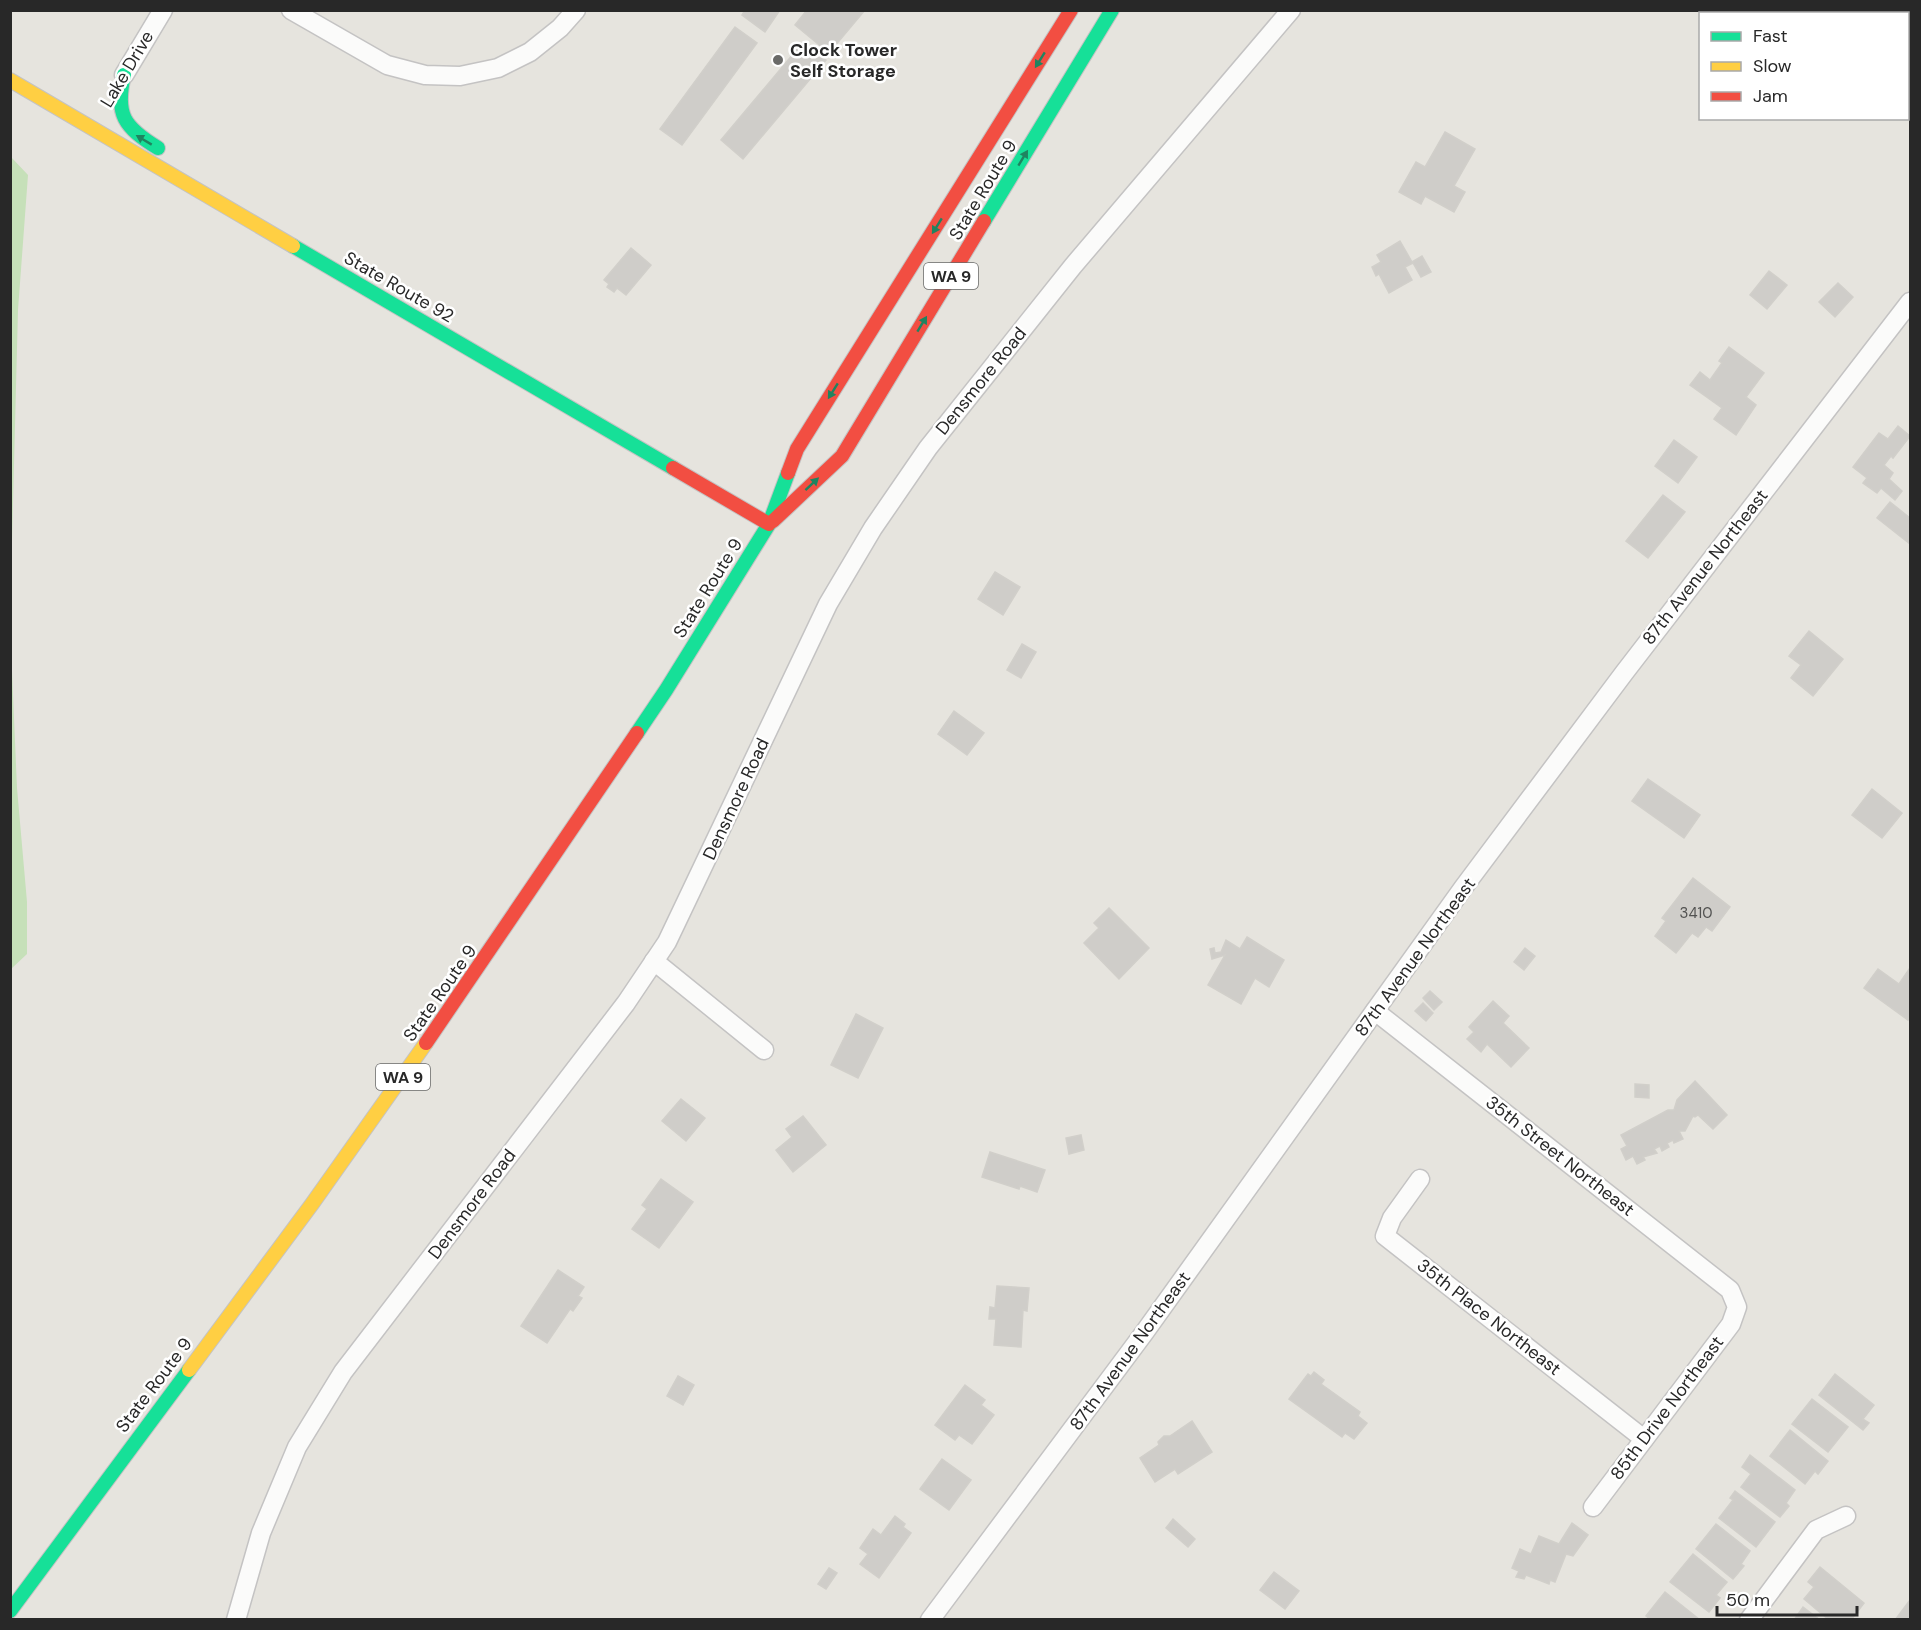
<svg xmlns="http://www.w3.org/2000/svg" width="1921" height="1630" viewBox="0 0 1921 1630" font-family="'DM Sans',sans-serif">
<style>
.green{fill:#c6e0b9}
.building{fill:#cfcdc9;stroke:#d1cfca;stroke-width:1.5}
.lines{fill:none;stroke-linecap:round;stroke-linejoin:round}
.street-casing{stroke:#c4c3c3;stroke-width:21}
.fast-casing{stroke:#c4c3c3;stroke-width:16}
.slow-casing{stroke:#c4c3c3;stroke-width:16}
.jam-casing{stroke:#c4c3c3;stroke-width:16}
.street{stroke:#fbfbfa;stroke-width:18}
.fast{stroke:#16e098;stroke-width:14}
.slow{stroke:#ffcf43;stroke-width:14}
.jam{stroke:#f24e42;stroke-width:14}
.oneway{fill:#1f8460}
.poi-dot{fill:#6a6a68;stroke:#fff;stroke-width:2}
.labels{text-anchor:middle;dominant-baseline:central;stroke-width:5;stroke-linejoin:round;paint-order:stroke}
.number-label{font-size:15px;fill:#525251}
.shield{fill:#fff;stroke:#686868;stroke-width:1.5}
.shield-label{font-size:16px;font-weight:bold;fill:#282828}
.poi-label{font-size:18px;font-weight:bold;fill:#282828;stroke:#fff;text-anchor:start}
.street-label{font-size:18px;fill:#282828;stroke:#fff}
</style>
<rect width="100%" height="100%" fill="#e6e4de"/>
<!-- green -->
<g class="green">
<polygon points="11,157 28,175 18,310 11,581"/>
<polygon points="10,624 17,788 27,902 27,954 11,969"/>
</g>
<!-- building -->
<g class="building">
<polygon points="745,10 780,10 765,32 742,15"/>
<polygon points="807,10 865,10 829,53 795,25"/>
<polygon points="735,27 757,43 682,145 660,129"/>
<polygon points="804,41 826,60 743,159 721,140"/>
<polygon points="1445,132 1475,149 1454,186 1465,192 1454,212 1425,196 1421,204 1399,192 1416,162 1425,167"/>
<polygon points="1400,241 1412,262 1422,256 1431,272 1421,277 1413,263 1405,267 1412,280 1389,293 1379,274 1376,276 1372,267 1381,262 1377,255"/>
<polygon points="631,248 651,265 626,295 617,288 614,292 607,287 609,284 604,280"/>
<polygon points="1769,271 1787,285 1767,309 1750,295"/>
<polygon points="1838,283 1853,297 1835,317 1819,302"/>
<polygon points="1729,347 1764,373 1746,397 1756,405 1736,435 1714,419 1722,408 1690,385 1700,372 1710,380 1722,363 1719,361"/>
<polygon points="1898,426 1910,436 1893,458 1891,456 1884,465 1893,473 1889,479 1902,491 1895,500 1881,488 1877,493 1863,483 1867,478 1853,467 1879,433 1888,439"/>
<polygon points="1674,440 1697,457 1678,483 1655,466"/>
<polygon points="1663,495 1685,512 1648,558 1626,541"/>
<polygon points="1890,502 1910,518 1910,544 1877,518"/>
<polygon points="995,572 1020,587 1003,615 978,599"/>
<polygon points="1809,631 1843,659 1813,696 1791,678 1801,665 1789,656"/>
<polygon points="1022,644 1036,652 1021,678 1007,670"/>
<polygon points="954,711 984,733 967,755 938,734"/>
<polygon points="1648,779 1700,815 1684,838 1632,801"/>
<polygon points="1872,789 1902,813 1882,838 1852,815"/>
<polygon points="1693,878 1730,907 1712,931 1706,927 1698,937 1692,933 1676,953 1655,936 1666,921 1662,918"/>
<polygon points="1109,908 1149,948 1119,979 1084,943 1099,928 1094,923"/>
<polygon points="1247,937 1284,960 1269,987 1255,978 1241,1004 1208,985 1225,955 1212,959 1210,949 1214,948 1215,953 1221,952 1226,940 1240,949"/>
<polygon points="1525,948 1535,956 1524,970 1514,962"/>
<polygon points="1910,968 1910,1016 1908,1020 1864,988 1878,969 1899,984"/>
<polygon points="1430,991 1442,1002 1434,1010 1423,998"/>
<polygon points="1493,1001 1509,1016 1503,1023 1529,1048 1511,1067 1487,1044 1481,1052 1467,1039 1474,1032 1469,1027"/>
<polygon points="1423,1003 1433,1013 1426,1021 1415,1011"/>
<polygon points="856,1014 883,1028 858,1078 831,1065"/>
<polygon points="1695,1081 1727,1115 1713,1129 1698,1115 1695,1117 1693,1116 1685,1131 1679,1131 1683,1139 1674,1143 1673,1140 1667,1143 1669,1147 1662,1151 1660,1146 1654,1149 1657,1153 1643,1157 1645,1160 1637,1164 1633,1156 1626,1160 1621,1149 1627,1146 1621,1135 1668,1110 1674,1110 1677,1100"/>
<polygon points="1635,1084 1649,1085 1649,1098 1635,1097"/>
<polygon points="681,1099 705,1118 686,1141 662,1121"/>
<polygon points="803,1116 826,1145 793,1172 776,1150 792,1137 786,1129"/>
<polygon points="1081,1135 1084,1150 1069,1154 1066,1138"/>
<polygon points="990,1152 1045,1170 1037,1192 1020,1186 1019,1189 982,1177"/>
<polygon points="661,1179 693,1202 659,1248 632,1229 647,1209 642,1205"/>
<polygon points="558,1270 584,1287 578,1296 582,1298 573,1311 570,1309 547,1343 521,1326"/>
<polygon points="997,1286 1029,1288 1027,1311 1023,1310 1021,1347 994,1345 996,1319 989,1319 990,1307 995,1308"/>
<polygon points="1314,1372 1324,1380 1321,1384 1360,1412 1358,1416 1367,1423 1354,1439 1345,1433 1342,1437 1289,1399 1308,1374 1311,1376"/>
<polygon points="1835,1374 1874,1405 1863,1419 1869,1423 1863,1430 1819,1395"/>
<polygon points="678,1376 694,1385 683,1405 667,1396"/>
<polygon points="965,1385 985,1400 981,1405 994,1415 972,1444 959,1435 955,1440 935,1425"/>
<polygon points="1812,1399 1848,1427 1828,1452 1792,1424"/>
<polygon points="1192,1421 1212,1452 1178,1474 1175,1469 1155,1482 1140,1458 1159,1445 1158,1442 1164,1436 1170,1436"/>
<polygon points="1790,1430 1828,1461 1818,1474 1815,1471 1805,1484 1770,1456"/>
<polygon points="1750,1455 1795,1490 1786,1503 1789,1506 1780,1517 1741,1487 1751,1474 1742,1467"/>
<polygon points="942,1459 971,1480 949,1510 920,1489"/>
<polygon points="1735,1491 1775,1522 1756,1547 1719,1518 1733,1500 1730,1498"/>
<polygon points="895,1516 905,1524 903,1527 911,1533 879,1578 860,1564 868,1554 860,1548 873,1529 881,1535"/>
<polygon points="1173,1519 1195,1539 1188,1547 1166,1528"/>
<polygon points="1572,1523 1588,1535 1573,1556 1566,1554 1555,1582 1550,1580 1549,1584 1526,1575 1524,1579 1516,1577 1519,1571 1512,1568 1520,1549 1531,1554 1539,1536 1559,1544"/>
<polygon points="1716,1524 1750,1551 1741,1564 1744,1566 1733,1579 1696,1549"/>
<polygon points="1693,1554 1727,1582 1716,1595 1720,1598 1709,1612 1670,1582"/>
<polygon points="1820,1567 1864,1603 1851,1620 1829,1620 1804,1599 1814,1587 1808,1582"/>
<polygon points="829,1568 837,1573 826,1589 818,1584"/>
<polygon points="1274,1572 1299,1591 1285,1609 1260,1590"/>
<polygon points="1665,1592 1700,1620 1651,1620 1646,1616"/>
<polygon points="1910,1600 1910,1620 1895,1620"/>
<polygon points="1803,1607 1820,1620 1794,1620"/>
</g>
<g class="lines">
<defs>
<g id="street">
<polyline points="291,10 387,65 425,75 460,76 498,68 530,52 560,28 576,10"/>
<polyline points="124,75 163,10"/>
<polyline points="654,961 764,1050"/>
<polyline points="1375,1011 1730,1290 1737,1307 1731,1324 1593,1507"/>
<polyline points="1420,1179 1392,1218 1385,1236 1644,1439"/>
<polyline points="236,1620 261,1533 297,1447 343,1372 626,1003 667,942 828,604 873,528 928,448 1073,266 1291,10"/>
<polyline points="930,1620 1144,1333 1463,888 1624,673 1910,302"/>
<polyline points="1749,1620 1816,1530 1846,1516"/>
</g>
<g id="fast">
<path d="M 124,75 C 115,115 124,127 158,148"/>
<polyline points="984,221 1112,10"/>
<polyline points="293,246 673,468"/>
<polyline points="637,733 666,690 769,524 788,473"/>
<polyline points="10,1611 189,1370"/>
</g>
<g id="slow">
<polyline points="10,80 293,246"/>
<polyline points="189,1370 312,1204 426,1043"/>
</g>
<g id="jam">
<polyline points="673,468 769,524"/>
<polyline points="788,473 797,449 1071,10"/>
<polyline points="773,521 842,456 984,221"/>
<polyline points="426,1043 637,733"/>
</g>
</defs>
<!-- street casing -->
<use href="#street" class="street-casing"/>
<!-- fast casing -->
<use href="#fast" class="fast-casing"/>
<!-- slow casing -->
<use href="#slow" class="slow-casing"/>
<!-- jam casing -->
<use href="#jam" class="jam-casing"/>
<!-- street -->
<use href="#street" class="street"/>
<!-- fast -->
<use href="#fast" class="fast"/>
<!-- slow -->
<use href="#slow" class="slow"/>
<!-- jam -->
<use href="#jam" class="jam"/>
</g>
<!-- one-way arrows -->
<defs><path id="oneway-solid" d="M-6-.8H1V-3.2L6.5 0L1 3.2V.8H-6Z" transform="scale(1.5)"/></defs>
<g class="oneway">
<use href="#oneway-solid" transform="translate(1040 60) rotate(122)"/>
<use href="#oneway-solid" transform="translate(144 140) rotate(-149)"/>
<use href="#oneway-solid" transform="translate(1023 158) rotate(-59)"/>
<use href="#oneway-solid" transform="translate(937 226) rotate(122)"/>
<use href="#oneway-solid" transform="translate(922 324) rotate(-59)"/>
<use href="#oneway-solid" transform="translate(833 391) rotate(122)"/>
<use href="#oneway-solid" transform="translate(812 484) rotate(-43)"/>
</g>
<!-- markers -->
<circle class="poi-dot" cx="778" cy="60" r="6"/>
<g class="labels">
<!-- number labels -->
<g class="number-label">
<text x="1696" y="913">3410</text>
</g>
<!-- shield labels -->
<g class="shield">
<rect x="924" y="263" width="54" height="26" rx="4.5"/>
<rect x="376" y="1064" width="54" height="26" rx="4.5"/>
</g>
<g class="shield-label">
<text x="951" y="276">WA 9</text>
<text x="403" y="1077">WA 9</text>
</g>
<!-- poi labels -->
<g class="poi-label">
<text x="790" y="50">Clock Tower<tspan x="790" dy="21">Self Storage</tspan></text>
</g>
<!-- street labels -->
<g class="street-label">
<text transform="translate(127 69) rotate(-59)">Lake Drive</text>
<text transform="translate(983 190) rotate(-59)">State Route 9</text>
<text transform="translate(399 287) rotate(30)">State Route 92</text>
<text transform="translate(981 381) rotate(-51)">Densmore Road</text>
<text transform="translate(1705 567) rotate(-52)">87th Avenue Northeast</text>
<text transform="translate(708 588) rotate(-58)">State Route 9</text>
<text transform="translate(736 799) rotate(-65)">Densmore Road</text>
<text transform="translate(1415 957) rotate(-54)">87th Avenue Northeast</text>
<text transform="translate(440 993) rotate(-55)">State Route 9</text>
<text transform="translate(1560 1156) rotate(38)">35th Street Northeast</text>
<text transform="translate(472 1204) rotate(-53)">Densmore Road</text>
<text transform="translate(1489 1317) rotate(38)">35th Place Northeast</text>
<text transform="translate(1130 1351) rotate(-54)">87th Avenue Northeast</text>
<text transform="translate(154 1385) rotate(-53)">State Route 9</text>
<text transform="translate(1667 1408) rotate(-53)">85th Drive Northeast</text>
</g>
</g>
<!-- border -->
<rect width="1921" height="1630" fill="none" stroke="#282828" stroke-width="24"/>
<!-- legend -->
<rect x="1699" y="12" width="210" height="108" fill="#ffffff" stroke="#a9a9a9" stroke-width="1.5"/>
<rect x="1711" y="32" width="30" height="9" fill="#16e098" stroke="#a9a9a9" stroke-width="1.5"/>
<text x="1753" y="42" font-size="18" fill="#282828">Fast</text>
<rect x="1711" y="62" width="30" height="9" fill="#ffcf43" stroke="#a9a9a9" stroke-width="1.5"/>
<text x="1753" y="72" font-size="18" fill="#282828">Slow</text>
<rect x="1711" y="92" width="30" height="9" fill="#f24e42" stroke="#a9a9a9" stroke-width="1.5"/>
<text x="1753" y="102" font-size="18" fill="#282828">Jam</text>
<!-- scale -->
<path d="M1717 1606v9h140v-9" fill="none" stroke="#282828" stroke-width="3"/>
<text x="1726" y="1606" font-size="18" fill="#282828" stroke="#ffffff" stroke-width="4.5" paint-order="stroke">50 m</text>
</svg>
